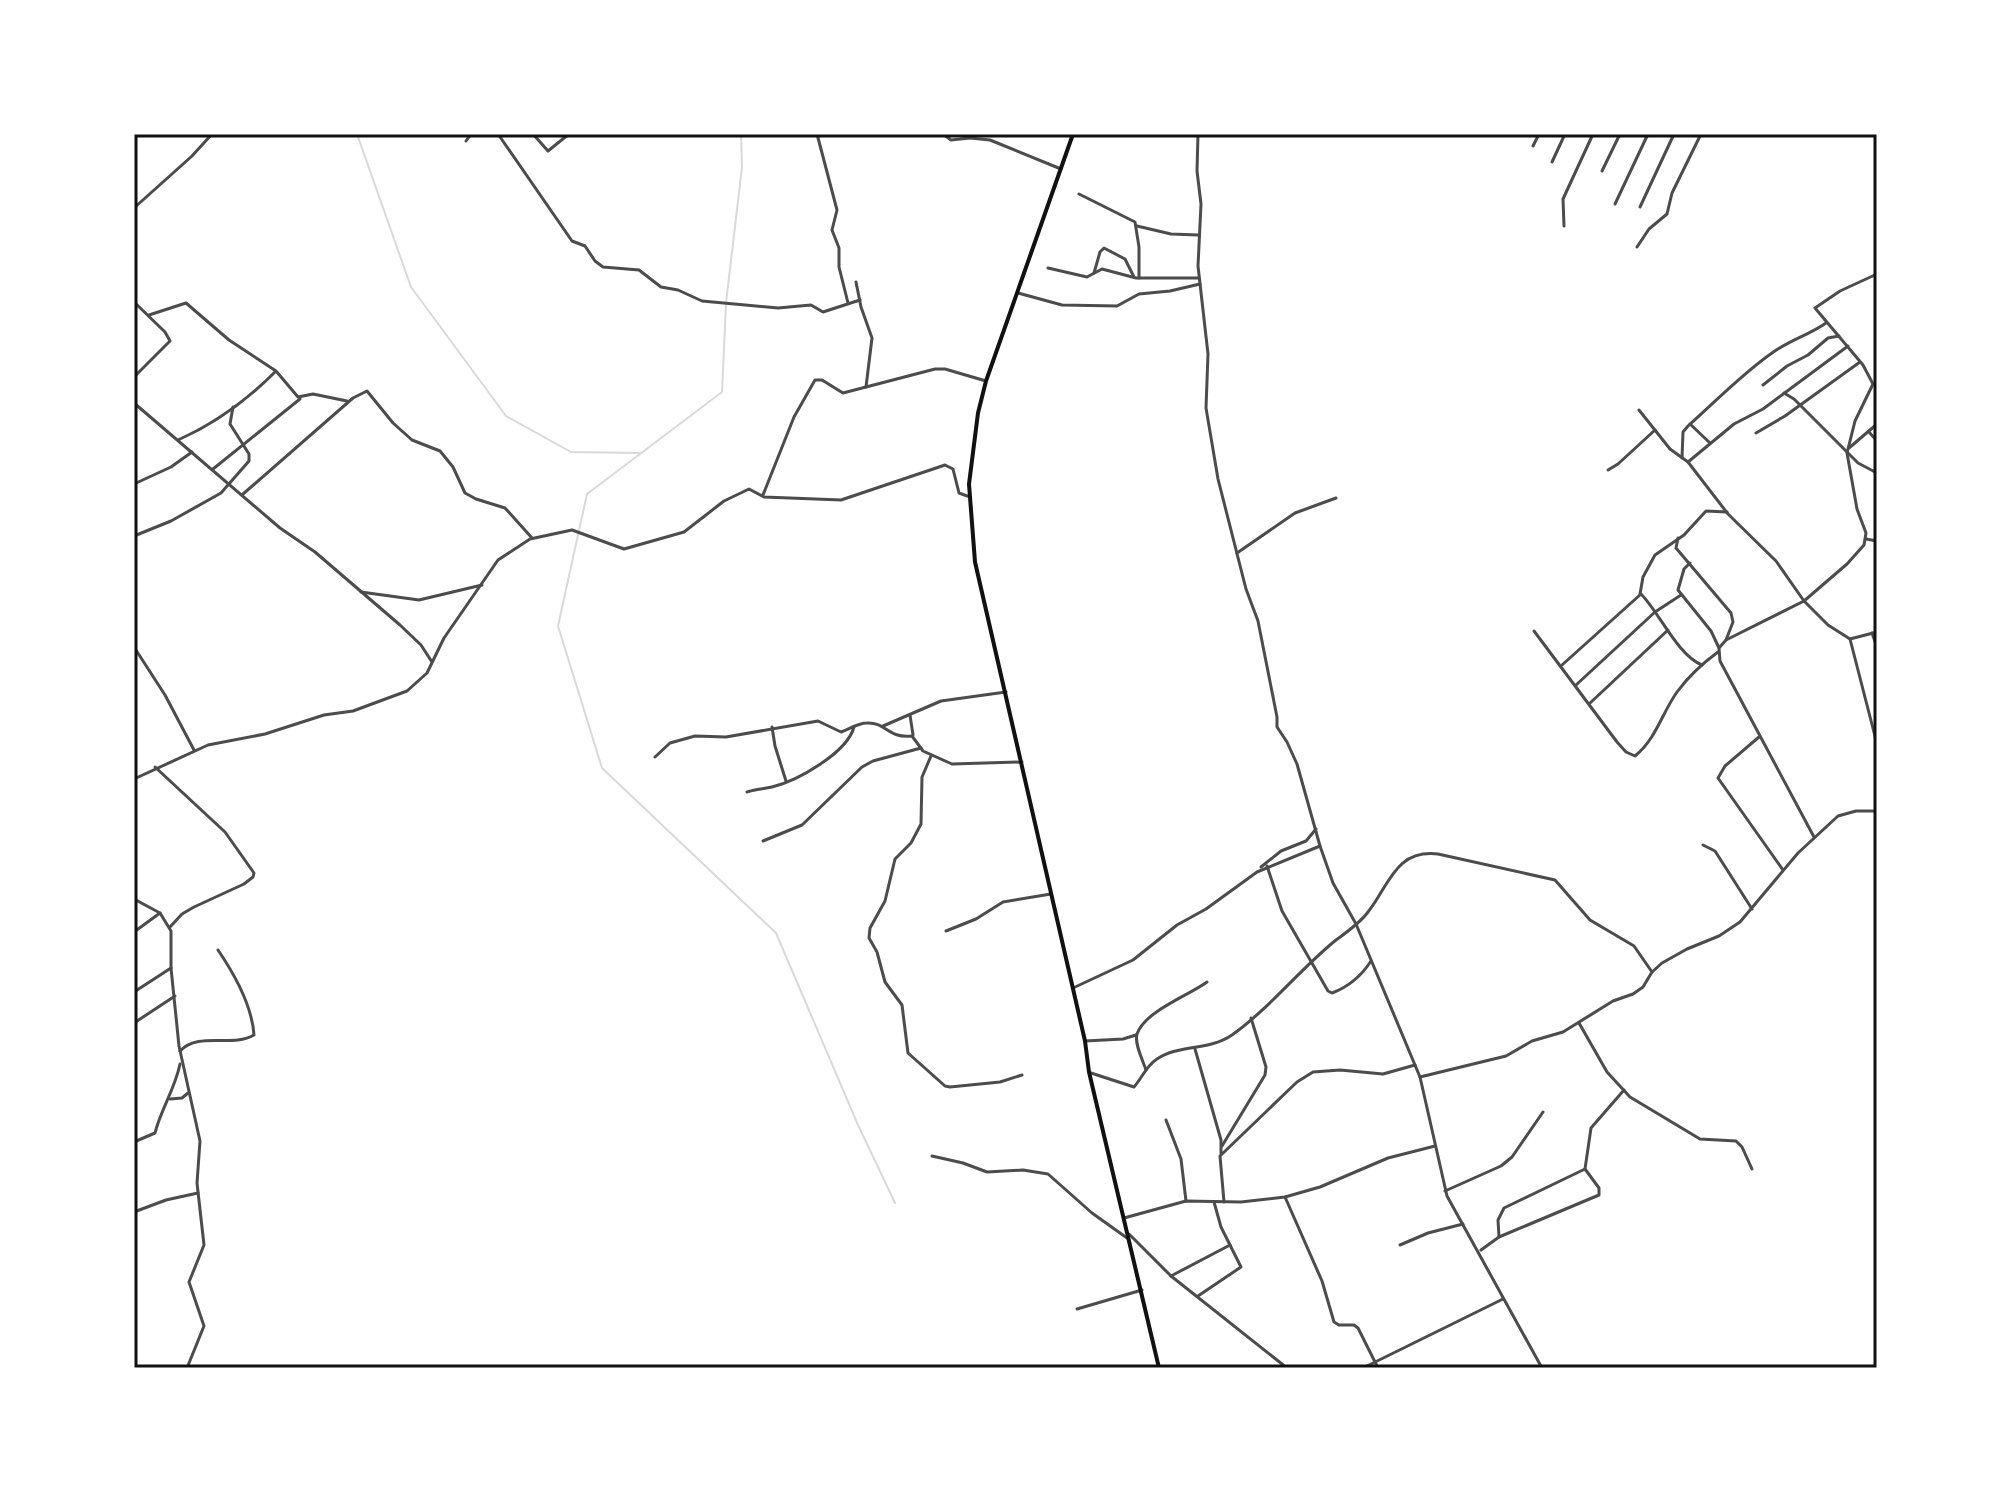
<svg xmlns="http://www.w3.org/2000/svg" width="2011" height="1502" viewBox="0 0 2011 1502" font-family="'Libre Baskerville',serif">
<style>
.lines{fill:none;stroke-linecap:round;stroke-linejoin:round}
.stream{stroke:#d9d9d9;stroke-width:2}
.minor{stroke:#4c4c4c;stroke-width:3}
.trunk{stroke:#111;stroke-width:4}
.neatline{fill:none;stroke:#111;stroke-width:3}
</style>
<rect width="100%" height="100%" fill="#fff"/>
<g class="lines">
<!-- stream -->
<g class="stream">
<polyline points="357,134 411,287 506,416 571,452 641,453"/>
<polyline points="741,134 742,167 726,303 722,392 587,494 558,626 602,768 776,933 858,1125 895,1203"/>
</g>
<!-- minor -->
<g class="minor">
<polyline points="498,134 572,241 585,246 595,261 603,267 639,270 661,287 678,290 702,301 778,308 811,305 823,312 860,300"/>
<polyline points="533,134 548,151 569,134"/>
<polyline points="817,134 837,210 832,230 839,248 839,267 848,303"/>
<polyline points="943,134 951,140 970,138 990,140 1061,169"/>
<polyline points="1198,134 1197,171 1201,204 1198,266 1208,354 1206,408 1218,479 1246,589 1258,621 1277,717 1277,727 1287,742 1297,764 1320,846 1333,883 1356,924 1420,1077 1447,1196 1542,1368"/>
<polyline points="466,141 471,134"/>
<polyline points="1533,146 1539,134"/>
<polyline points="1552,162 1565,134"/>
<polyline points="1602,171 1620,134"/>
<polyline points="1079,194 1135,222 1139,247 1139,278"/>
<polyline points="1615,204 1648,134"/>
<polyline points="1640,207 1674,134"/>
<polyline points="134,208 192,156 212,134"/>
<polyline points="1137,226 1171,234 1198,235"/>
<polyline points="1564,226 1563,199 1593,134"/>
<polyline points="1637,247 1649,229 1667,214 1672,193 1701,134"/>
<polyline points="1048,268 1087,277 1102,269 1136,278 1199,278"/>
<polyline points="1094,273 1100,252 1104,248 1125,259 1134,277"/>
<polyline points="856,282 861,307 872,338 866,387"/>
<polyline points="1018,293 1062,305 1117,306 1139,294 1170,291 1200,284"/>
<polyline points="134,302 165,332 170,341 134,377"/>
<polyline points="149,315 186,303 229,340 276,371 298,397 313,394 347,401"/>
<polyline points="1763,385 1787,366 1808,355 1828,338 1839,336"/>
<polyline points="1876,385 1877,386"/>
<polyline points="1784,393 1794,399 1858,463 1877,473"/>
<polyline points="134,403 280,528 315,552 400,625 421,645 432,662"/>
<polyline points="1639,410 1670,449 1688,462 1728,514 1776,561 1804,601 1828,625 1850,639 1877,632"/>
<polyline points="1690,424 1710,443"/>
<polyline points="1869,432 1877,441"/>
<polyline points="1756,433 1785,416 1860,362"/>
<path d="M 178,440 C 214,424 247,400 275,372"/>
<polyline points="1849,448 1877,424"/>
<path d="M 1682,458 L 1683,432 L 1688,426 C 1715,402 1743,373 1772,353 C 1790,340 1809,335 1826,323"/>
<polyline points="1688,462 1734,424 1763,409 1848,346"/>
<polyline points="213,469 300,399"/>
<polyline points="1608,470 1618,464 1655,430"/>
<polyline points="134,484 171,467 192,452"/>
<polyline points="243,494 353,398 367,391 393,423 412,440 440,451 453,467 465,493 476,499 505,508 532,538"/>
<polyline points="763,495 794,417 815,380 822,380 843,393 935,369 945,369 986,381"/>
<polyline points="134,536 171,521 221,493 249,461 249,454 230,424 233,407"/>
<polyline points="1678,538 1676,548 1731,613 1733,622 1726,640"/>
<polyline points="1866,539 1877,541"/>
<polyline points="1237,553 1295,513 1336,498"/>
<polyline points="1690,563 1684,569 1678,590 1711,631 1719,648"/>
<polyline points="361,592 419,600 482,585"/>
<polyline points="1640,594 1643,577 1655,555 1684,535 1706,511 1727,512"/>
<path d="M 1534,631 L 1617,742 L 1626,752 L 1635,756 C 1656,739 1662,713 1677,692 C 1688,677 1703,663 1718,652"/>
<polyline points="1872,633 1877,647"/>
<polyline points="1850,639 1877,744"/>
<polyline points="134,647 165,695 194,750"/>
<path d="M 1562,665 L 1641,594 C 1659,612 1678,656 1702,665"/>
<polyline points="1576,685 1655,612 1681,595"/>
<polyline points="1589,704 1668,630"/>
<polyline points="910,715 913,735"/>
<polyline points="883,726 941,701 1006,692"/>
<polyline points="772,727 775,746 786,781"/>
<polyline points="1759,737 1725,766 1718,778 1783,870"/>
<polyline points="931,756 922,777 921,824 911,843 895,859 885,901 870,928 869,938 877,952 885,982 902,1005 908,1053 945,1086 950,1087 1000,1082 1022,1075"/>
<path d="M 655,757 L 670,743 L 695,736 L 726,737 L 818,721 L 841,732 C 849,729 858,723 867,723 C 886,722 888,739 912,736 L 923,751 L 952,764 L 1022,762"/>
<polyline points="155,767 225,832 254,873 253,877 244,884 194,907 182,914 170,927"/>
<polyline points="134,779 208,745 265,734 324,715 353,711 407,691 427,673 444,638 498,560 530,539 572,530 624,549 684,532 724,501 749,489 764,497 841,500 945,465 953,469 959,493 970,497"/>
<path d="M 747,792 C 756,789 763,789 772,787 C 797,781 847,753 854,727"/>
<polyline points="1814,837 1720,661 1719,648 1726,640 1804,601 1847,564 1864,545 1866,533 1857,509 1847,453 1855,421 1873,384 1863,365 1815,308 1840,291 1877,274"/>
<polyline points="763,841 802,825 862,767 873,761 921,748"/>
<polyline points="1703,845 1715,851 1752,909"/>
<path d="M 1267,866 L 1282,911 L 1328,991 L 1332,993 C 1348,987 1362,975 1371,961"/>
<polyline points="1261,867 1281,851 1306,841 1316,829"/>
<polyline points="134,899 160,913 171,931 171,968 179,1046 200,1141 197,1183 204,1245 189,1282 204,1326 187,1368"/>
<polyline points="946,931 976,919 1003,902 1051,894"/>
<polyline points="134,932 160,913"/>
<polyline points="1073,988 1133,960 1177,925 1206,909 1257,872 1320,846"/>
<polyline points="134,992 171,968"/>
<polyline points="134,1023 175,996"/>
<polyline points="1579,1023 1607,1072 1630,1097 1700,1139 1736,1141 1742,1147 1752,1169"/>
<polyline points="1085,1041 1123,1039 1136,1035"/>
<polyline points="1195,1049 1221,1140 1221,1153"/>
<path d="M 180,1051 C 199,1031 232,1048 254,1035 C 252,1005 235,975 218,950"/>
<path d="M 1146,1070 C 1143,1061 1134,1043 1137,1034 C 1145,1011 1188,996 1207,982"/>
<path d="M 1091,1073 L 1134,1087 C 1142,1078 1146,1066 1157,1059 C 1179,1044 1209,1051 1232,1035 C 1270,1008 1300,969 1336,940 C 1347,932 1360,923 1368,912 C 1389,886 1395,849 1438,854 L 1555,880 L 1590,920 L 1634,946 L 1652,972"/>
<polyline points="1420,1077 1506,1056 1532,1041 1563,1032 1613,1001 1633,994 1643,987 1652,972 1662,963 1687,949 1719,936 1740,922 1798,853 1838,816 1856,811 1877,811"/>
<polyline points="170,1099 182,1098 188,1093"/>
<polyline points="1166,1120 1181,1159 1186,1201"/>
<path d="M 134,1142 L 155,1133 C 161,1109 175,1089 180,1064"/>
<polyline points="1222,1146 1265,1075 1266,1067 1251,1018"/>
<polyline points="932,1156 963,1163 987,1172 1023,1170 1048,1174 1092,1213 1127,1238"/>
<polyline points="1445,1191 1501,1166 1512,1157 1543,1112"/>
<polyline points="1285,1197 1322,1281 1334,1322 1339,1325 1354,1325 1358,1328 1378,1368"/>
<polyline points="1224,1202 1220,1156 1297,1082 1313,1072 1340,1070 1383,1074 1415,1065"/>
<polyline points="134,1212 166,1200 198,1193"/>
<polyline points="1124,1218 1186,1201 1241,1202 1285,1197 1320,1187 1388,1158 1435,1146"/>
<polyline points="1129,1234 1171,1276 1287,1368"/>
<polyline points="1499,1237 1599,1195 1599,1188 1585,1169"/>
<polyline points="1400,1245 1428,1233 1463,1224"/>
<polyline points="1481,1250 1499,1237 1498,1220 1504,1208 1585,1169 1591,1128 1624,1090"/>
<polyline points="1171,1276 1230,1245"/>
<polyline points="1198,1296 1241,1267 1221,1227 1214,1202"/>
<polyline points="1077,1309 1142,1290"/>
<polyline points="1363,1368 1503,1299"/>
</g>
<!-- trunk -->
<polyline class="trunk" points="1073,134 986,381 978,413 969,484 975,562 1085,1041 1089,1072 1159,1368"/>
</g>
<!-- border -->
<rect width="2011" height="1502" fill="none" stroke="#ffffff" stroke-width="272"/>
<rect x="136" y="136" width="1739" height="1230" class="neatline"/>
</svg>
